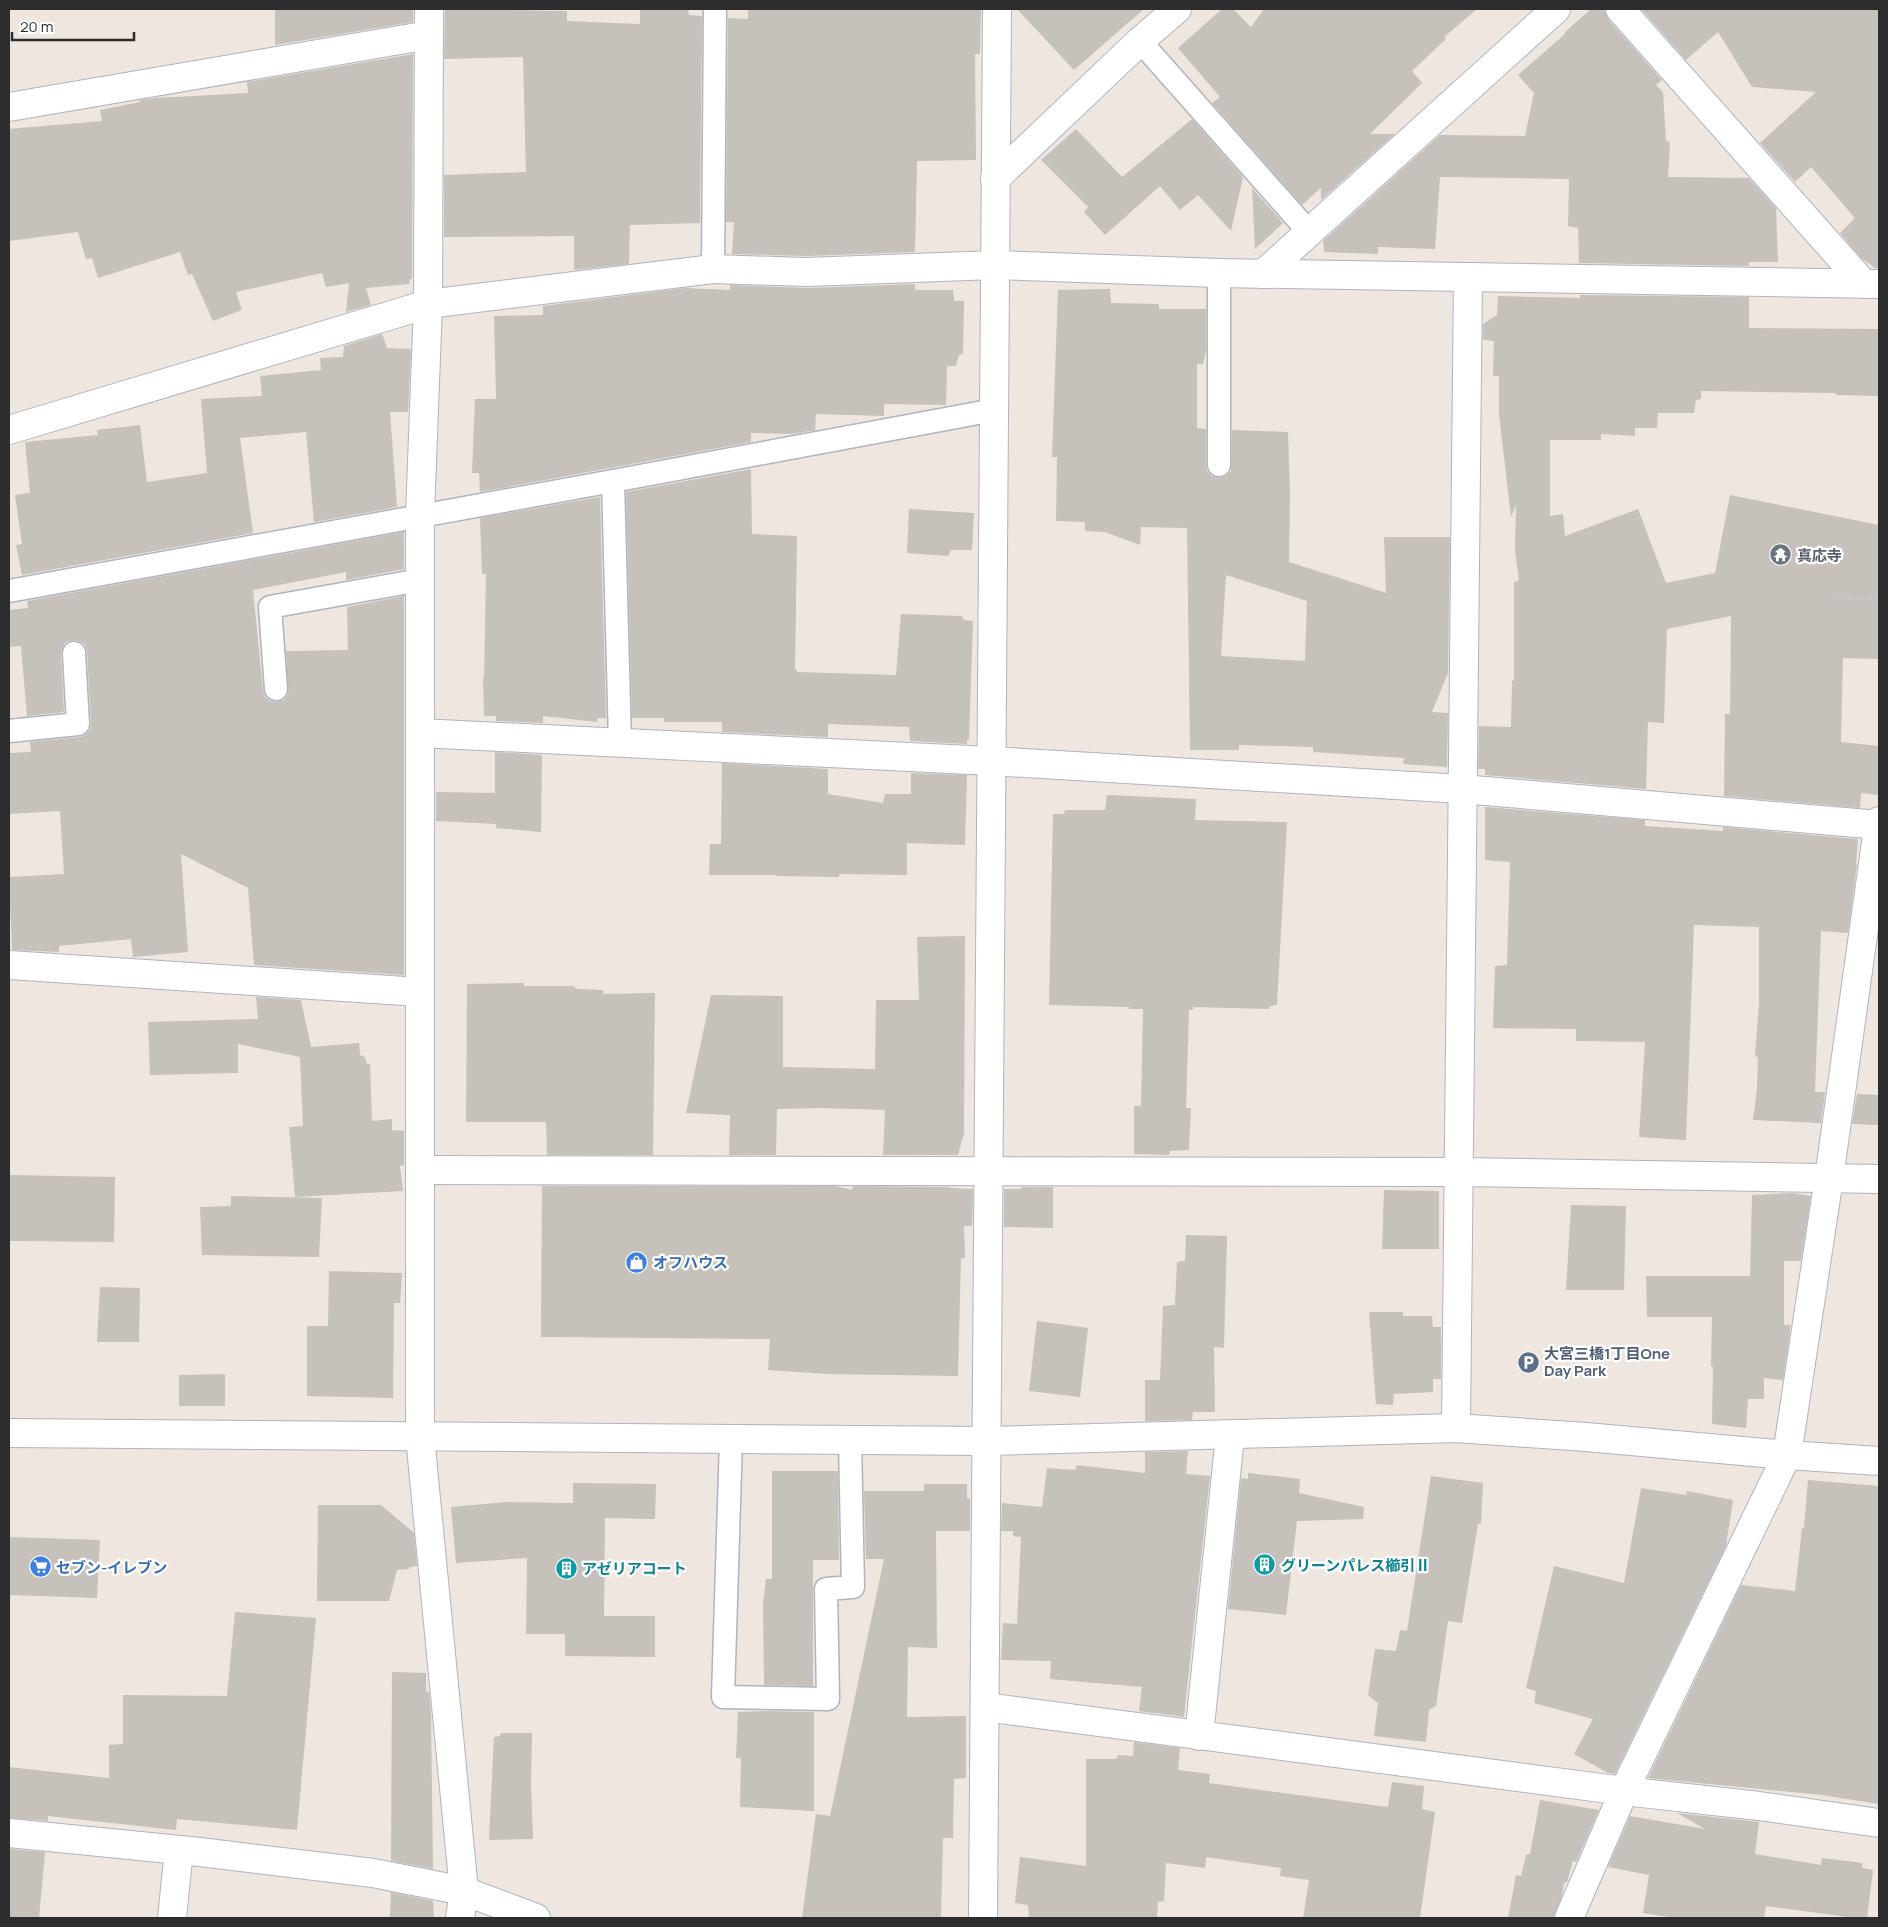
<svg xmlns="http://www.w3.org/2000/svg" width="1888" height="1927" viewBox="0 0 1888 1927" font-family="Manrope,'Noto Sans JP',sans-serif">
<style>
.building{fill:#c7c1bb;fill-rule:evenodd}
.lines{fill:none;stroke-linecap:round;stroke-linejoin:round}
.lane-casing{stroke:#afb4bd;stroke-width:25}
.street-casing{stroke:#afb4bd;stroke-width:30}
.secondary-casing{stroke:#afb4bd;stroke-width:30}
.path{stroke:#c8c8c8;stroke-width:3;stroke-dasharray:4 2.5;stroke-linecap:butt}
.lane{stroke:#fff;stroke-width:22}
.street{stroke:#fff;stroke-width:28}
.secondary{stroke:#fff;stroke-width:28}
.labels{text-anchor:middle;dominant-baseline:central;stroke-width:4.5;stroke-linejoin:round;paint-order:stroke}
.worship-label{font-size:15px;font-weight:bold;fill:#5b616d;stroke:#fff;text-anchor:start}
.shop-label{font-size:15px;font-weight:bold;fill:#366cbe;stroke:#fff;text-anchor:start}
.service-label{font-size:15px;font-weight:bold;fill:#4e5e75;stroke:#fff;text-anchor:start}
.culture-label{font-size:15px;font-weight:bold;fill:#0d838f;stroke:#fff;text-anchor:start}
</style>
<rect width="100%" height="100%" fill="#eee6df"/>
<!-- building -->
<g class="building">
<polygon points="275,9 413,9 413,22 275,45"/>
<polygon points="445,9 567,11 567,21 640,24 640,9 688,9 689,15 702,16 700,223 630,225 629,264 574,270 574,236 444,237 444,175 526,172 523,57 444,59"/>
<polygon points="748,9 981,9 980,54 975,54 976,160 917,161 915,252 806,256 732,254 734,222 726,222 728,18 748,19"/>
<polygon points="1017,9 1144,9 1074,70"/>
<polygon points="1222,9 1233,9 1251,27 1264,9 1477,9 1444,37 1446,39 1412,71 1422,83 1370,134 1395,134 1321,200 1321,188 1302,205 1212,103 1220,97 1178,48"/>
<polygon points="1591,9 1605,9 1608,19 1662,80 1656,85 1663,92 1666,140 1670,143 1668,177 1749,178 1776,208 1778,262 1749,262 1749,266 1579,263 1578,228 1568,226 1569,179 1440,177 1435,249 1378,247 1378,254 1324,252 1323,241 1440,135 1525,136 1534,93 1518,75 1565,34 1565,32"/>
<polygon points="1641,9 1879,9 1879,268 1875,268 1861,258 1840,233 1855,218 1811,167 1795,182 1760,143 1816,92 1752,87 1718,32 1686,60"/>
<polygon points="413,54 412,279 410,279 409,284 366,288 371,305 346,312 349,283 326,287 322,273 236,292 242,310 213,321 192,274 188,275 180,252 98,278 92,258 86,259 78,232 9,241 9,129 102,121 100,110 140,102 140,100 156,98 248,93 247,82"/>
<polygon points="1192,119 1243,177 1231,231 1198,195 1180,210 1160,186 1105,235 1084,212 1088,207 1041,160 1076,129 1122,177"/>
<polygon points="1252,188 1283,223 1255,249"/>
<polygon points="915,284 915,290 953,290 954,301 964,301 963,354 959,355 956,366 947,366 946,405 884,404 884,416 816,414 815,430 793,434 751,433 751,442 480,492 479,473 472,473 475,399 496,399 494,316 543,315 543,306 685,288 730,290 730,285 807,288"/>
<path d="M 1110,289 L 1111,303 L 1159,304 L 1159,309 L 1206,309 L 1206,351 L 1203,364 L 1197,364 L 1197,428 L 1206,429 L 1206,465 L 1207,471 L 1212,476 L 1219,478 L 1226,476 L 1231,471 L 1232,430 L 1288,432 L 1290,493 L 1289,562 L 1386,593 L 1384,537 L 1450,537 L 1448,673 L 1432,712 L 1448,713 L 1447,767 L 1403,764 L 1404,758 L 1313,752 L 1313,747 L 1239,745 L 1239,750 L 1190,750 L 1187,528 L 1141,527 L 1140,545 L 1105,532 L 1085,531 L 1085,522 L 1056,521 L 1057,457 L 1052,457 L 1058,290 ZM 1226,575 L 1307,601 L 1305,661 L 1221,656 Z"/>
<polygon points="1580,295 1749,297 1749,328 1879,329 1879,396 1836,395 1836,393 1701,391 1701,399 1696,400 1694,413 1658,413 1657,428 1635,428 1635,436 1601,434 1601,440 1550,440 1550,516 1563,514 1565,536 1638,509 1666,583 1715,573 1730,495 1879,525 1879,659 1843,658 1841,742 1879,746 1879,795 1861,793 1860,808 1724,796 1725,714 1730,714 1731,616 1667,629 1664,723 1648,722 1646,789 1485,775 1485,769 1478,769 1479,726 1511,727 1512,680 1514,681 1514,582 1519,581 1515,551 1516,505 1511,517 1499,414 1499,376 1493,376 1494,341 1483,340 1483,324 1497,315 1498,296 1580,298"/>
<polygon points="382,334 387,348 411,349 408,412 390,412 397,507 314,522 306,432 240,438 253,533 22,575 16,545 22,544 15,495 30,493 25,442 98,435 97,430 140,425 147,482 207,473 201,399 262,396 260,376 321,370 320,358 343,357 344,346"/>
<polygon points="751,469 752,534 797,536 795,670 797,670 797,672 896,675 901,614 962,616 964,620 973,621 969,740 967,740 967,744 910,741 909,727 828,724 828,737 722,732 722,722 664,722 664,718 632,718 626,492"/>
<polygon points="600,497 606,718 598,718 597,722 543,716 543,723 496,721 496,716 484,716 483,678 484,678 486,574 482,574 480,518"/>
<polygon points="909,509 974,513 972,550 951,550 948,556 907,553"/>
<polygon points="404,532 404,569 346,580 346,572 253,590 263,690 265,697 270,701 276,702 284,700 288,694 286,651 348,650 347,607 404,596 404,975 254,965 248,888 181,854 188,952 133,957 131,939 59,946 59,952 12,950 9,877 64,874 60,811 9,814 9,753 31,752 30,742 80,737 85,735 90,730 91,723 87,652 85,645 79,641 74,640 66,642 62,648 61,653 64,712 27,716 21,646 9,647 9,610 28,608 27,601"/>
<polygon points="495,752 542,755 541,832 496,828 496,824 436,821 436,792 495,793"/>
<polygon points="722,763 828,769 828,794 883,803 885,794 911,794 911,773 967,775 965,845 907,843 907,875 839,874 839,877 776,876 776,875 709,875 710,844 721,844"/>
<polygon points="1107,795 1196,799 1195,820 1287,822 1277,1005 1270,1006 1269,1009 1193,1007 1193,1010 1189,1010 1186,1108 1191,1108 1189,1150 1170,1151 1169,1155 1134,1154 1134,1106 1141,1106 1143,1009 1129,1009 1129,1007 1049,1005 1053,814 1064,814 1065,810 1105,810"/>
<polygon points="1485,807 1645,820 1645,826 1723,831 1723,827 1858,839 1856,864 1857,865 1848,933 1821,931 1815,1092 1825,1092 1821,1123 1753,1120 1757,1089 1758,1058 1755,1055 1759,1004 1759,927 1694,925 1686,1140 1639,1137 1645,1042 1576,1041 1576,1029 1493,1028 1495,966 1507,965 1510,862 1485,860"/>
<polygon points="965,936 964,1133 958,1155 883,1155 885,1110 820,1108 777,1109 776,1155 729,1155 730,1115 686,1113 711,995 783,996 783,1067 875,1069 876,1000 919,1000 917,937"/>
<polygon points="524,983 524,986 574,986 576,989 603,990 603,994 655,993 653,1155 547,1155 546,1122 466,1122 467,984"/>
<polygon points="256,997 301,1000 311,1047 359,1043 360,1055 365,1057 367,1064 370,1064 372,1121 392,1119 392,1130 404,1131 404,1165 400,1166 403,1191 295,1197 289,1127 303,1126 300,1057 238,1044 238,1073 150,1075 148,1022 258,1019"/>
<polygon points="1857,1094 1879,1095 1879,1125 1852,1124"/>
<polygon points="9,1175 115,1177 114,1242 9,1241"/>
<polygon points="542,1186 835,1186 852,1190 853,1186 950,1187 949,1188 973,1189 972,1226 964,1226 965,1258 961,1258 958,1376 827,1374 768,1370 770,1339 541,1337"/>
<polygon points="1023,1187 1053,1187 1053,1228 1004,1227 1004,1189 1020,1189"/>
<polygon points="1384,1190 1439,1191 1439,1249 1382,1249"/>
<polygon points="1793,1193 1811,1196 1801,1261 1784,1261 1784,1325 1790,1325 1790,1332 1783,1380 1764,1378 1764,1399 1748,1399 1746,1428 1712,1424 1713,1367 1711,1366 1712,1317 1647,1317 1646,1276 1750,1276 1752,1195"/>
<polygon points="231,1196 322,1198 319,1257 202,1255 200,1207 231,1206"/>
<polygon points="1571,1205 1626,1206 1624,1290 1566,1290"/>
<polygon points="1186,1235 1227,1236 1224,1348 1214,1347 1215,1412 1193,1412 1192,1420 1145,1421 1145,1380 1160,1380 1163,1306 1175,1305 1177,1262 1185,1261"/>
<polygon points="329,1271 402,1273 400,1303 394,1303 393,1398 307,1396 307,1326 328,1326"/>
<polygon points="100,1287 140,1288 139,1342 97,1342"/>
<polygon points="1369,1312 1403,1312 1403,1316 1432,1316 1433,1327 1441,1327 1441,1379 1433,1379 1433,1392 1394,1394 1393,1405 1376,1404"/>
<polygon points="1037,1321 1088,1328 1080,1397 1029,1391"/>
<polygon points="225,1374 225,1406 179,1406 179,1375"/>
<polygon points="1188,1451 1186,1474 1210,1476 1184,1717 1139,1711 1142,1687 1050,1679 1051,1661 1001,1660 1003,1623 1017,1624 1021,1537 1013,1536 1013,1531 1001,1531 1002,1503 1042,1507 1047,1468 1075,1470 1077,1465 1145,1473 1145,1452"/>
<polygon points="772,1471 838,1471 839,1560 813,1560 813,1686 764,1685 763,1605 766,1579 772,1579"/>
<polygon points="1248,1473 1300,1479 1299,1493 1364,1507 1363,1519 1297,1521 1286,1615 1228,1609 1241,1478 1248,1479"/>
<polygon points="1431,1476 1483,1483 1481,1524 1478,1524 1462,1623 1448,1621 1436,1706 1429,1710 1426,1742 1374,1736 1378,1703 1368,1695 1375,1649 1396,1651 1400,1630 1407,1631"/>
<polygon points="1808,1480 1879,1486 1879,1804 1821,1795 1648,1778 1741,1585 1795,1591 1802,1528 1804,1528"/>
<polygon points="573,1483 656,1484 655,1519 605,1518 604,1616 655,1616 655,1657 565,1656 565,1634 526,1634 527,1558 456,1563 451,1507 507,1502 573,1503"/>
<polygon points="924,1484 967,1484 967,1498 970,1499 970,1531 936,1531 937,1648 908,1647 907,1717 966,1716 966,1778 954,1779 953,1838 943,1838 941,1918 802,1918 816,1814 830,1816 884,1559 866,1559 864,1491 924,1491"/>
<polygon points="1641,1488 1686,1495 1687,1491 1733,1500 1726,1546 1615,1774 1608,1773 1574,1754 1593,1719 1534,1703 1536,1691 1526,1688 1554,1566 1624,1583"/>
<polygon points="318,1505 381,1505 414,1533 417,1566 409,1567 409,1569 397,1570 389,1601 317,1601"/>
<polygon points="9,1537 100,1540 97,1598 9,1595"/>
<polygon points="235,1612 316,1618 297,1830 177,1819 176,1830 48,1816 48,1821 9,1818 9,1767 109,1778 109,1745 123,1744 123,1695 227,1696"/>
<polygon points="392,1672 426,1673 426,1691 429,1692 431,1714 433,1869 391,1861"/>
<polygon points="764,1711 814,1712 814,1811 740,1807 741,1758 736,1758 738,1712"/>
<polygon points="501,1733 532,1733 531,1784 533,1839 489,1840 494,1737 500,1736"/>
<polygon points="1134,1742 1180,1748 1178,1770 1210,1774 1209,1783 1388,1807 1392,1782 1424,1786 1422,1809 1435,1812 1420,1918 1303,1918 1309,1880 1280,1876 1281,1868 1206,1857 1205,1868 1166,1863 1164,1901 1158,1902 1157,1918 1029,1918 1028,1905 1015,1903 1020,1857 1086,1866 1086,1759 1116,1759 1119,1755 1133,1756"/>
<polygon points="1540,1800 1599,1810 1576,1862 1573,1861 1567,1882 1564,1883 1562,1896 1554,1918 1508,1918 1516,1875 1521,1876 1526,1855 1530,1854"/>
<polygon points="1677,1813 1759,1822 1755,1854 1821,1865 1822,1858 1863,1863 1862,1868 1873,1870 1867,1918 1855,1918 1766,1906 1764,1918 1675,1918 1643,1913 1649,1875 1608,1867 1630,1816 1705,1829"/>
<polygon points="9,1849 45,1852 39,1918 9,1918"/>
<polygon points="391,1892 433,1901 434,1918 390,1918"/>
</g>
<g class="lines">
<defs>
<g id="lane">
<polyline points="1140,41 1309,232"/>
<polyline points="713,269 715,9"/>
<polyline points="1219,465 1219,273"/>
<polyline points="613,481 620,742"/>
<polyline points="9,591 613,481 994,410"/>
<polyline points="276,689 270,607 420,580"/>
<polyline points="9,731 78,724 74,653"/>
<polyline points="731,1439 723,1697 828,1699 826,1589 853,1587 850,1440"/>
</g>
<g id="street">
<polyline points="429,9 428,304 420,515 420,1437 464,1891 460,1918"/>
<polyline points="1620,9 1864,284"/>
<polyline points="9,107 429,35"/>
<polyline points="995,179 1140,41 1177,9"/>
<polyline points="1263,274 1556,9"/>
<polyline points="9,430 428,304 713,269 806,272 995,265 1219,273 1879,284"/>
<polyline points="420,733 991,761 1462,789 1879,825"/>
<polyline points="9,965 420,992"/>
<polyline points="420,1170 1459,1172 1879,1179"/>
<polyline points="1456,1428 1468,277"/>
<polyline points="985,1707 1624,1791 1759,1806 1879,1823"/>
<polyline points="1199,1736 1230,1436"/>
<polyline points="9,1833 200,1852 373,1873 464,1891 536,1918"/>
<polyline points="172,1918 179,1850"/>
<polyline points="983,1918 997,9"/>
<polyline points="1569,1918 1624,1791 1787,1455 1829,1178 1879,821"/>
</g>
<polyline id="secondary" points="9,1433 987,1441 1456,1428 1586,1437 1787,1455 1879,1461"/>
</defs>
<!-- lane casing -->
<use href="#lane" class="lane-casing"/>
<!-- street casing -->
<use href="#street" class="street-casing"/>
<!-- secondary casing -->
<use href="#secondary" class="secondary-casing"/>
<!-- path -->
<polyline class="path" points="1835,598 1879,598"/>
<!-- lane -->
<use href="#lane" class="lane"/>
<!-- street -->
<use href="#street" class="street"/>
<!-- secondary -->
<use href="#secondary" class="secondary"/>
</g>
<!-- icons -->
<defs>
<symbol id="temple-disc" viewBox="-11 -11 22 22"><circle r="9.5" fill="#6b7280" stroke="#fff"/><path d="M0-6L5-2H3V0L6.5 2.5H4V6H1.5V3h-3V6H-4V2.5H-6.5L-3 0V-2H-5Z" fill="#fff"/></symbol>
<symbol id="shop-disc" viewBox="-11 -11 22 22"><circle r="9.5" fill="#3f7fe0" stroke="#fff"/><path d="M-5-2.5h2.3a2.7 3.5 0 0 1 5.4 0H5L5.5 6h-11ZM-1.5-2.5h3a1.5 2.3 0 0 0-3 0Z" fill="#fff"/></symbol>
<symbol id="parking-disc" viewBox="-11 -11 22 22"><circle r="9.5" fill="#5c6f8a" stroke="#fff"/><path d="M-3.5-5.5H1a3.5 3.5 0 0 1 0 7H-1V5.5H-3.5ZM-1-3.4V-.6H.8a1.4 1.4 0 0 0 0-2.8Z" fill="#fff"/></symbol>
<symbol id="building-disc" viewBox="-11 -11 22 22"><circle r="9.5" fill="#0f9aa8" stroke="#fff"/><path d="M-4-6H4V6H1V3H-1V6H-4ZM-2.5-4.3h1.7v1.8h-1.7ZM.8-4.3h1.7v1.8H.8ZM-2.5-1h1.7V.8h-1.7ZM.8-1h1.7V.8H.8Z" fill="#fff"/></symbol>
<symbol id="supermarket-disc" viewBox="-11 -11 22 22"><circle r="9.5" fill="#3f7fe0" stroke="#fff"/><path d="M-6-5.5h2.5l.6 2H6L4.5 2H-2.5L-4.4-4H-6ZM-1.5 3.2a1.3 1.3 0 1 0 .1 0ZM3 3.2a1.3 1.3 0 1 0 .1 0Z" fill="#fff"/></symbol>
</defs>
<g fill-rule="evenodd">
<use href="#temple-disc" x="1768" y="542" width="25" height="25"/>
<use href="#shop-disc" x="624" y="1250" width="25" height="25"/>
<use href="#parking-disc" x="1516" y="1350" width="25" height="25"/>
<use href="#building-disc" x="1252" y="1552" width="25" height="25"/>
<use href="#supermarket-disc" x="28" y="1554" width="25" height="25"/>
<use href="#building-disc" x="554" y="1556" width="25" height="25"/>
</g>
<g class="labels">
<!-- worship labels -->
<g class="worship-label">
<text x="1797" y="555">真応寺</text>
</g>
<!-- shop labels -->
<g class="shop-label">
<text x="653" y="1262">オフハウス</text>
<text x="56" y="1567">セブン-イレブン</text>
</g>
<!-- service labels -->
<g class="service-label">
<text x="1544" y="1353">大宮三橋1丁目One<tspan x="1544" dy="17">Day Park</tspan></text>
</g>
<!-- culture labels -->
<g class="culture-label">
<text x="1281" y="1565">グリーンパレス櫛引Ⅱ</text>
<text x="582" y="1568">アゼリアコート</text>
</g>
</g>
<!-- border -->
<rect width="1888" height="1927" fill="none" stroke="#2d2d2d" stroke-width="20"/>
<!-- scale -->
<path d="M12 32v8h122v-8" fill="none" stroke="#2d2d2d" stroke-width="2.5"/>
<text x="20" y="32" font-size="15" fill="#2d2d2d" stroke="#ffffff" stroke-width="4" paint-order="stroke">20 m</text>
</svg>
